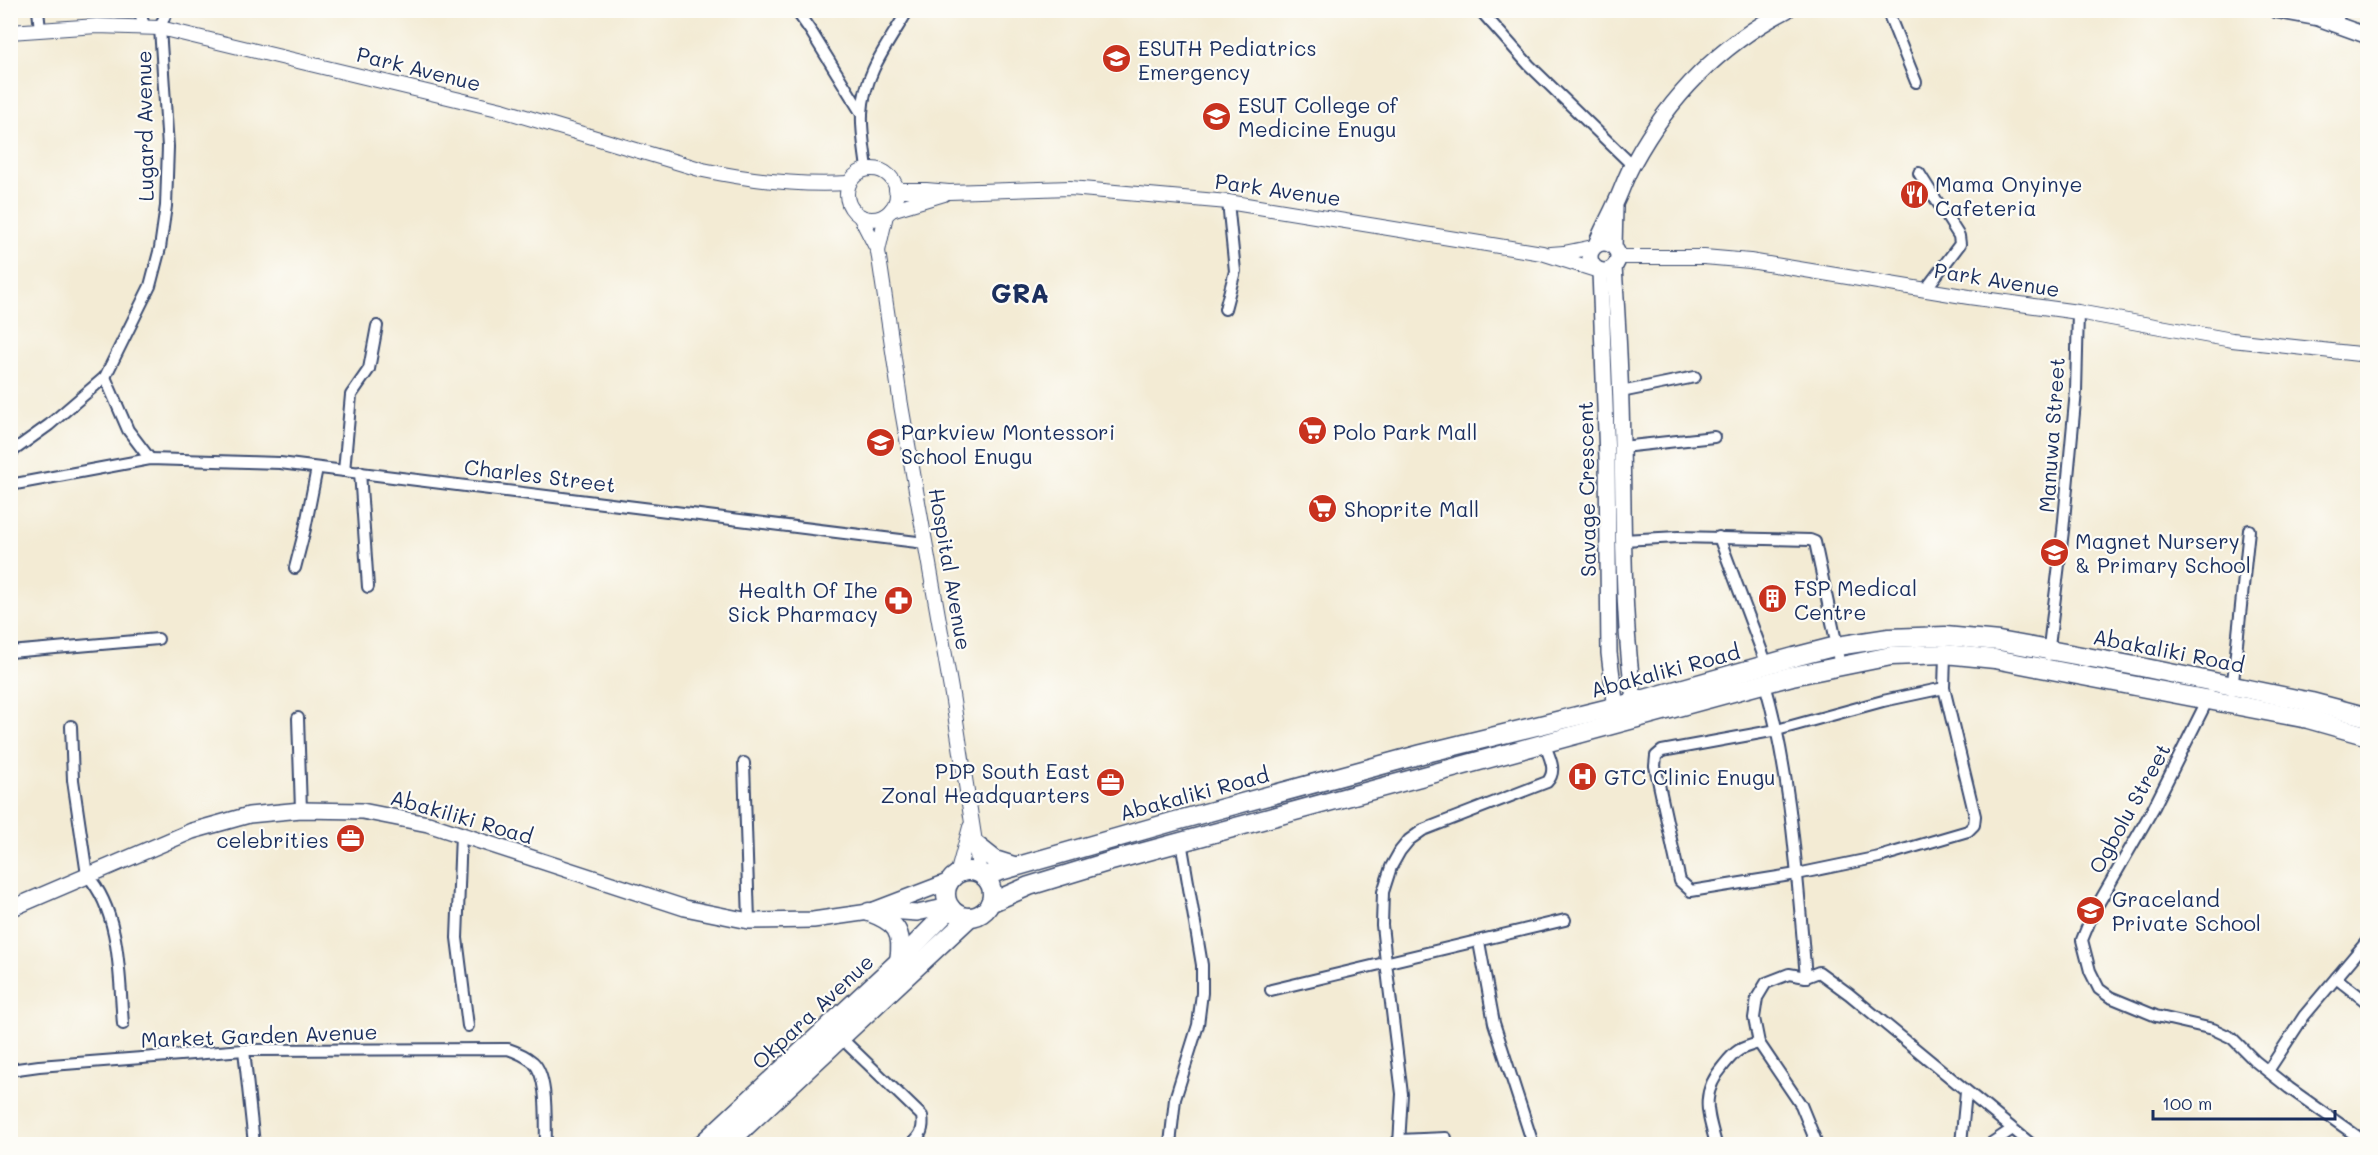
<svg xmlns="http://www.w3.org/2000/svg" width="2378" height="1155" viewBox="0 0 2378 1155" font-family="Mali,sans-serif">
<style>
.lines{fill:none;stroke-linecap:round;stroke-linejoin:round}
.minor-casing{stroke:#3b4b70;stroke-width:14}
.tertiary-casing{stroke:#3b4b70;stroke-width:16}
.secondary-casing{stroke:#3b4b70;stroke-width:18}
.primary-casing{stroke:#3b4b70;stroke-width:21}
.minor{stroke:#fff;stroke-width:10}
.tertiary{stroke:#fff;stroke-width:14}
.secondary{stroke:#fff;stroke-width:15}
.primary{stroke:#fff;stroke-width:18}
.labels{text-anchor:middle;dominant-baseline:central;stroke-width:4.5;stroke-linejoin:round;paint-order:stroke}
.poi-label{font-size:21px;fill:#1b2f5e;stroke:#fdfcf7;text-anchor:start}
.street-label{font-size:21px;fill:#1b2f5e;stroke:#fdfcf7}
.district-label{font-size:27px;font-weight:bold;fill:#1b2f5e;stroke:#fdfcf7}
</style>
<rect width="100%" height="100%" fill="#fdfcf7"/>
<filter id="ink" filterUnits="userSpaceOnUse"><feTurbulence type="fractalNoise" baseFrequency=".0167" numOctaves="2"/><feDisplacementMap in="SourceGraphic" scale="12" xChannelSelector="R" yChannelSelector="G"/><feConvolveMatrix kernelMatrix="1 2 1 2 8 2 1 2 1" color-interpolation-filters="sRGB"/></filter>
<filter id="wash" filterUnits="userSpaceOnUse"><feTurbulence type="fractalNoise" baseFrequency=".008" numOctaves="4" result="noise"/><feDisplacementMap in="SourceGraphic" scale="24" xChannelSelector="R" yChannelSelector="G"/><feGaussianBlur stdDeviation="1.35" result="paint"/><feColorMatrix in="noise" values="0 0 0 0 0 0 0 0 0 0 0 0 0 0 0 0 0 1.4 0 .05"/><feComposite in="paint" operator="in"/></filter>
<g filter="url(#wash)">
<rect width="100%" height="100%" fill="#f3ebd4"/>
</g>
<g filter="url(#ink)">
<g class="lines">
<defs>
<g id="minor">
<polyline points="38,10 40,30"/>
<polyline points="139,10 145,28"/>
<polyline points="796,10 812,33 862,114"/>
<polyline points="1480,10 1529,65 1632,165"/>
<polyline points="1887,10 1916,82"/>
<polyline points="2336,23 2341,10"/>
<path d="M 867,169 C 865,151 861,131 862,113 C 864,73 889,43 908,10"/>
<polyline points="1919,173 1959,236 1960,244 1926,289"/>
<polyline points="1225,309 1235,271 1228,202"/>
<polyline points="105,377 128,430 150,459"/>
<polyline points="1621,392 1695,377"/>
<polyline points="1622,447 1714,437"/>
<polyline points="10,453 49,425 105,377 150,286 160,248 166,206 168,147 160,28 165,15 170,10"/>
<polyline points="344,471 351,395 369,369 377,326"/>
<polyline points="360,472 368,587"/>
<polyline points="10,485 150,459 280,463 925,543"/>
<polyline points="1719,537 1767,665"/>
<polyline points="1623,540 1678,537 1810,540 1815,542 1837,646 1839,665"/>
<polyline points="295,568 305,529 317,468"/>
<polyline points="10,652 158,639"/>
<polyline points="2048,655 2063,531 2076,391 2078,312"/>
<path d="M 1765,684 C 1792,778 1797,879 1806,977"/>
<polyline points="1944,688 1883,701 1777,730 1662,751 1656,756 1655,766 1680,881 1691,891 1797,874 1879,857 1968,831 1974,825 1975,816 1944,688 1945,654"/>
<polyline points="2232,691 2249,530"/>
<polyline points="2210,695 2154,807 2093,913 2082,940 2090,971 2099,989 2110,997 2156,1016 2213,1029 2232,1038 2255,1061 2289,1088 2368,1144"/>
<polyline points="298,718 301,810"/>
<path d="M 71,726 L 73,780 L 87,875 C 121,913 119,976 123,1024"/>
<polyline points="744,763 749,921"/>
<polyline points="461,834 457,938 468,1026"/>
<polyline points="1479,942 1494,1023 1533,1144"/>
<polyline points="2336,978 2368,1003"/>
<polyline points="1271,990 1565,920"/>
<path d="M 840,1037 L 922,1116 C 924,1129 921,1136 911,1144"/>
<polyline points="244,1050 254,1144"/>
<path d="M 10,1070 L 39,1066 L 244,1050 L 508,1049 C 517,1052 526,1056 533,1062 C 549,1077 545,1123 546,1144"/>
<polyline points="2268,1071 2304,1016 2368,940"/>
<polyline points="1395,1143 1399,1140 1446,1138"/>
<polyline points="1170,1144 1175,1099 1198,1025 1202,993 1202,965 1181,841"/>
<path d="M 1399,1144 L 1402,1094 L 1386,962 L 1382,925 L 1383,892 L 1391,867 L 1400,851 L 1409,840 L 1423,830 L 1547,782 C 1558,771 1549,756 1544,743"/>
<path d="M 1716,1144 C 1707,1111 1700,1093 1724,1065 C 1736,1050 1740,1048 1759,1043"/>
<polyline points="1817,1144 1801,1105 1759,1043 1754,1018 1757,998 1766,983 1789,974 1806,977 1819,972 1849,994 2031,1144"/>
<polyline points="1961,1144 1966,1092"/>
<polyline points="1990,1144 2011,1130"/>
</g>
<g id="tertiary">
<path d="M 10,32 L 97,26 L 160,28 L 502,110 L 703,170 C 750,180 801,186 849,183"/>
<circle cx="872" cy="194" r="25"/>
<polyline points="896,190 926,190 949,192 1070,188 1228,202 1542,253 1596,270"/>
<polyline points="891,210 944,194"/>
<polyline points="860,216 878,251 901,405 952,695 980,874"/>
<polyline points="878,251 886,215"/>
<polyline points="1551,254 1564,253 1593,247"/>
<polyline points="1618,257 1704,257 1750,261 1969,297 2078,312 2232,340 2368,355"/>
<polyline points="957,875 970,827"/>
</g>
<g id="secondary">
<polyline points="2275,10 2318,18 2368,36"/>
<circle cx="1604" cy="257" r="14"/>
<path d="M 1596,245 C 1601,231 1609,218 1615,204 C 1622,190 1626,175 1634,162 C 1670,96 1720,45 1787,10"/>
<polyline points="1614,247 1615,207"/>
<path d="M 1614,267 C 1618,326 1621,386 1622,445 C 1624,535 1622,624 1636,713"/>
<polyline points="1600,271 1607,459 1609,653 1617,717"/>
<polyline points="10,909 192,831 249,815 301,810 362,811 428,824 685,908 749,921 813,920 869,912 950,881"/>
<polyline points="875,910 917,913 949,906"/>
</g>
<g id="primary">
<polyline points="976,845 995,860 1014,866"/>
<circle cx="969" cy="894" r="23"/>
<polyline points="983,876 1172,822 1422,754 1634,702 1794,657 1837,646 1889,638 1945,636 1999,641 2141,667 2311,702 2368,717"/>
<polyline points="990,903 1029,886 1111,861 1792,676 1891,656 1945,654 1995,659 2308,719 2368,736"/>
<path d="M 869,912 C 896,922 904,931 899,961"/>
<polyline points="702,1144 899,961 951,908"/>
<polyline points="727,1144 970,917"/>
</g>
</defs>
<!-- minor casing -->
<use href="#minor" class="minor-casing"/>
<!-- tertiary casing -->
<use href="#tertiary" class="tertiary-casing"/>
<!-- secondary casing -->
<use href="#secondary" class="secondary-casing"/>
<!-- primary casing -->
<use href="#primary" class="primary-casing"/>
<!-- minor -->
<use href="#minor" class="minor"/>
<!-- tertiary -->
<use href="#tertiary" class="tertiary"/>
<!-- secondary -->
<use href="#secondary" class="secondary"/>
<!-- primary -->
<use href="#primary" class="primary"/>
</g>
</g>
<!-- icons -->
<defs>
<symbol id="university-disc" viewBox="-11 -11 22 22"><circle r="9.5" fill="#c8321e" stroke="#fdfcf7"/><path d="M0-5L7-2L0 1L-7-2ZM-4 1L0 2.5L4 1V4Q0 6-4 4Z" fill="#fff"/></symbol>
<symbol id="restaurant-disc" viewBox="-11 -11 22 22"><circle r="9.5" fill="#c8321e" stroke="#fdfcf7"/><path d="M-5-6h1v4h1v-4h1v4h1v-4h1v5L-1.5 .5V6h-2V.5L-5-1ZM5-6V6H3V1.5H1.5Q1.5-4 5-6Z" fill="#fff"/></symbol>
<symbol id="supermarket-disc" viewBox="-11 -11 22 22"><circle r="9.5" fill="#c8321e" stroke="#fdfcf7"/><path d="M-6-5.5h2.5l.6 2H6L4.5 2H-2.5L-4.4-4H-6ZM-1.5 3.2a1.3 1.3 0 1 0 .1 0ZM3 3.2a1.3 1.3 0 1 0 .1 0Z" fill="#fff"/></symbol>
<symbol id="school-disc" viewBox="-11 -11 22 22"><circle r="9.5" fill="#c8321e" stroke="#fdfcf7"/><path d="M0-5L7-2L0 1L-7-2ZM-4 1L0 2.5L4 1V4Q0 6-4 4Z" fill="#fff"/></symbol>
<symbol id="building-disc" viewBox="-11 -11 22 22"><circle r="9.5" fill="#c8321e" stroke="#fdfcf7"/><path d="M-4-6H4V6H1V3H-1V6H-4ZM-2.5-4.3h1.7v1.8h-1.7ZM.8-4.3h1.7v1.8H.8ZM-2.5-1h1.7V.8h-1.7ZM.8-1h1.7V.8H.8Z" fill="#fff"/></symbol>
<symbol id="pharmacy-disc" viewBox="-11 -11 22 22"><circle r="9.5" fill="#c8321e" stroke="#fdfcf7"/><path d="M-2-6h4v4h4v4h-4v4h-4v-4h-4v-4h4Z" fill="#fff"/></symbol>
<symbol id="hospital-disc" viewBox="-11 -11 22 22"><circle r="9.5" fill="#c8321e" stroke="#fdfcf7"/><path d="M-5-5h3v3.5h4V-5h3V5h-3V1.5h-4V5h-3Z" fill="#fff"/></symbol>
<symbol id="office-disc" viewBox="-11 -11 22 22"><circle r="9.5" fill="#c8321e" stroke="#fdfcf7"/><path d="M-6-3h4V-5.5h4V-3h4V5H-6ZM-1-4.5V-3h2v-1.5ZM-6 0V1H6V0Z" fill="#fff"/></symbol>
</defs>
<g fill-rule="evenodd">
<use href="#university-disc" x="1100" y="42" width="33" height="33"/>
<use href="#university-disc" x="1200" y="100" width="33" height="33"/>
<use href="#restaurant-disc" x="1898" y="178" width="33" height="33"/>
<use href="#supermarket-disc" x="1296" y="414" width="33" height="33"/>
<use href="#school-disc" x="864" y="426" width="33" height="33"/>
<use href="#supermarket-disc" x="1306" y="492" width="33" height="33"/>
<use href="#school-disc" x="2038" y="536" width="33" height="33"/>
<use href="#building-disc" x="1756" y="582" width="33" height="33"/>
<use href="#pharmacy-disc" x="882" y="584" width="33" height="33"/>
<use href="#hospital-disc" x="1566" y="760" width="33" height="33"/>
<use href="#office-disc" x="1094" y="766" width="33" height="33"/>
<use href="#office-disc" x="334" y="822" width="33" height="33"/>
<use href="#university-disc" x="2074" y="894" width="33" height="33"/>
</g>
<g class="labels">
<!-- poi labels -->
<g class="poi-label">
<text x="1138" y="47">ESUTH Pediatrics<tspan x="1138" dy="24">Emergency</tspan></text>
<text x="1238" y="104">ESUT College of<tspan x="1238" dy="24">Medicine Enugu</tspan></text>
<text x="1935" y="183">Mama Onyinye<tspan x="1935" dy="24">Cafeteria</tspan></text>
<text x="901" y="431">Parkview Montessori<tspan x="901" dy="24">School Enugu</tspan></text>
<text x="1333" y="431">Polo Park Mall</text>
<text x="1344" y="508">Shoprite Mall</text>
<text x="2075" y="540">Magnet Nursery<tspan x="2075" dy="24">&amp; Primary School</tspan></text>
<text x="1794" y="587">FSP Medical<tspan x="1794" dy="24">Centre</tspan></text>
<text x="878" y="589" text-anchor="end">Health Of Ihe<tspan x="878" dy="24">Sick Pharmacy</tspan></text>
<text x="1090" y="770" text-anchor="end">PDP South East<tspan x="1090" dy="24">Zonal Headquarters</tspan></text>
<text x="1604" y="776">GTC Clinic Enugu</text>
<text x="329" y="839" text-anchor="end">celebrities</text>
<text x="2112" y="898">Graceland<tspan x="2112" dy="24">Private School</tspan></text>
</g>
<!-- street labels -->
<g class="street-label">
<text transform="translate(419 68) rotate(14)">Park Avenue</text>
<text transform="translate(144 126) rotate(-91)">Lugard Avenue</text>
<text transform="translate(1278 189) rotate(8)">Park Avenue</text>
<text transform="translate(1997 279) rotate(9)">Park Avenue</text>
<text transform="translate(2051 435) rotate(-86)">Manuwa Street</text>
<text transform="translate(540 475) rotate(7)">Charles Street</text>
<text transform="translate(1586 489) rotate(-91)">Savage Crescent</text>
<text transform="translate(951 569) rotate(80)">Hospital Avenue</text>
<text transform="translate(2169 650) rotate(11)">Abakaliki Road</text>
<text transform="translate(1665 670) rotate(-15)">Abakaliki Road</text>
<text transform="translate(1194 793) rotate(-15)">Abakaliki Road</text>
<text transform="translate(2129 808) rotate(-61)">Ogbolu Street</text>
<text transform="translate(462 816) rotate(16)">Abakiliki Road</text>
<text transform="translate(812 1011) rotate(-43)">Okpara Avenue</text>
<text transform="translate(259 1035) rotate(-2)">Market Garden Avenue</text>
</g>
<!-- district labels -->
<g class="district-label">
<text x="1020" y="292">GRA</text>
</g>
</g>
<!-- margin -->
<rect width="2378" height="1155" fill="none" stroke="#fdfcf7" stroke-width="36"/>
<!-- scale -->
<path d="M2153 1110v9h182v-9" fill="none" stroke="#1b2f5e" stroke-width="3"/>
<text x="2162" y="1110" font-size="18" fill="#1b2f5e" stroke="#fdfcf7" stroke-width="4.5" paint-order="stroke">100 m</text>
</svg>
